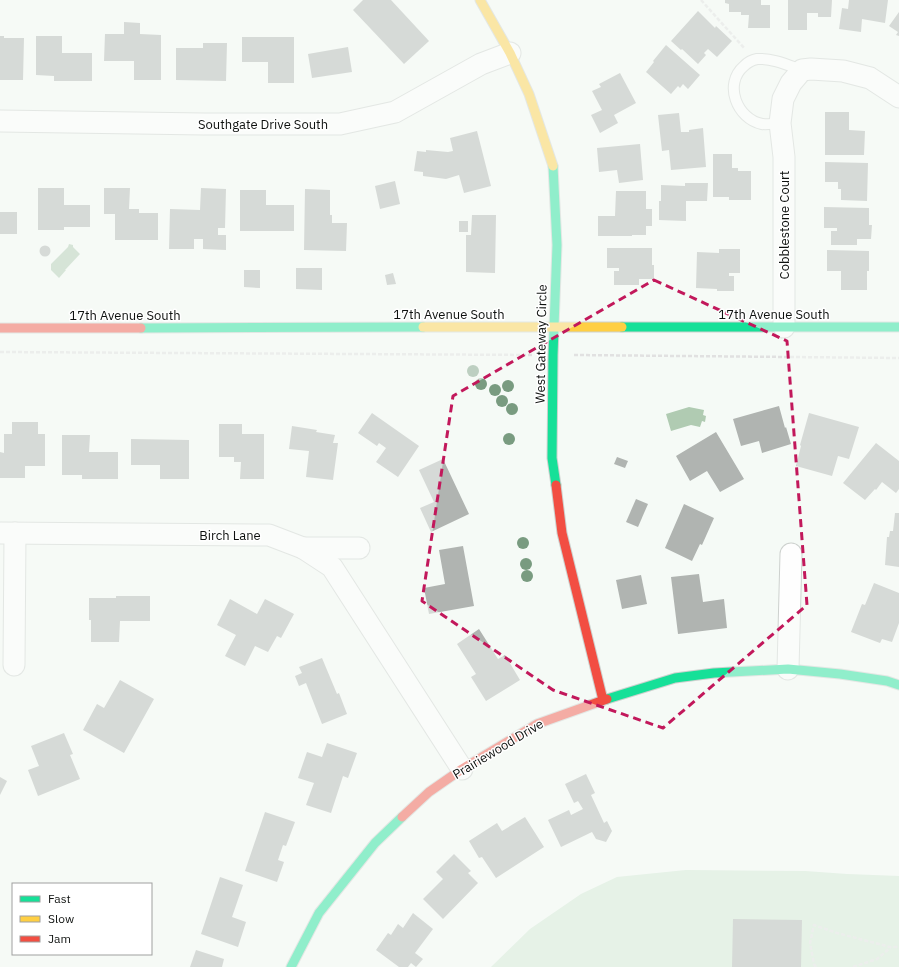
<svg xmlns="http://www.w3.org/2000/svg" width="899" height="967" viewBox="0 0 899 967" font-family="'IBM Plex Sans',sans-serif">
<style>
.green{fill:#d2e8d4}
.water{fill:#b0cbb2}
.building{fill:#b0b4b1}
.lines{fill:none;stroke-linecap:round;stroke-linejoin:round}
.lane-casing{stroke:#cdd1ce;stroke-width:12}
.street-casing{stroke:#cdd1ce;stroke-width:23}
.fast-casing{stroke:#cdd1ce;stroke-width:11}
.slow-casing{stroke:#cdd1ce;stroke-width:11}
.jam-casing{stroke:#cdd1ce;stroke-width:11}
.path{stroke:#e1e1e1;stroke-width:2.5;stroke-dasharray:4 2;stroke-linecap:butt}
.lane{stroke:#fefefe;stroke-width:10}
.street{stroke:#fefefe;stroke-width:21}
.fast{stroke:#16e098;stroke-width:9}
.slow{stroke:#ffcf43;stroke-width:9}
.jam{stroke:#f24e42;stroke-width:9}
.tree{fill:#799b80}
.marked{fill:none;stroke:#c2185b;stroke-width:3;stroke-dasharray:8 5;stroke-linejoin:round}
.labels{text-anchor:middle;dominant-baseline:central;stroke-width:3;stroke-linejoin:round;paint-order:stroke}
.street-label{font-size:13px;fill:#0e110f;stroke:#fff}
</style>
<rect width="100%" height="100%" fill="#f5faf6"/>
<!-- green -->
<polygon class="green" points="686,870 805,871 847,874 899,876 899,967 491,967 530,929 581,894 617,877"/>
<!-- water -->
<g class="water">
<polygon points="69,244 73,245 73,247 80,254 65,270 66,270 59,278 51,270 51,264 68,247"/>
<polygon points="689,407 704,410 703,415 706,416 705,422 702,421 700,427 691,425 671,431 666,414"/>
</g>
<!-- building -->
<g class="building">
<polygon points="363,0 391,0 429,41 404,64 353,10"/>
<polygon points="725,0 761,0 761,5 770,5 770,28 748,28 749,15 741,15 741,12 729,12 729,4 725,3"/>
<polygon points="788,0 832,0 831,17 818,17 818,13 807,13 807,30 788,30"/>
<polygon points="849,0 888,0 885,23 862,19 861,32 839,29 842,8 848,9"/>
<polygon points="698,11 715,28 716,26 732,41 717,57 708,49 704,53 706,55 698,64 682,49 681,50 671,41"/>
<polygon points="899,12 899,36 896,35 898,32 889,26"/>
<polygon points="124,22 140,23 140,34 161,35 161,80 134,80 134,61 104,61 105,34 124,34"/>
<polygon points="0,36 4,36 4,38 24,38 23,80 0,80"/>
<polygon points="36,36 62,36 62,53 92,53 92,81 54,81 54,76 36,75"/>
<polygon points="242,37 294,37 294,83 268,83 268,62 242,62"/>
<polygon points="203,43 227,43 226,81 176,80 176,48 203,48"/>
<polygon points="666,45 700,75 688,89 683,84 680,88 678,86 671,94 646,72 654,62 653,61"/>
<polygon points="348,47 352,72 312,78 308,54"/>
<polygon points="620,73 636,103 614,115 618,123 600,133 591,115 602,110 592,91 601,87 599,84"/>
<polygon points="825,112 849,112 849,130 865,131 864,155 825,155"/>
<polygon points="679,113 681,132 689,132 689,130 703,128 706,167 671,170 669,150 662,151 658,115"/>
<polygon points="477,131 491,186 464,193 459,175 446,179 423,176 423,172 414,171 417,151 426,152 426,150 448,152 453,151 450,138"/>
<polygon points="640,144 643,180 619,183 617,170 599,172 597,148"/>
<polygon points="713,154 732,154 732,168 738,168 738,171 751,171 751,200 729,200 729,197 713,197"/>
<polygon points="825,162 868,163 867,201 841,200 841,189 838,189 838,182 825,182"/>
<polygon points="395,181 400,204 380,209 375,186"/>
<polygon points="685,183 708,183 707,201 686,201 686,221 659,220 659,201 661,201 661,185 685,186"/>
<polygon points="38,188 64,188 64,205 90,205 90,227 64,227 64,230 38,230"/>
<polygon points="104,188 130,188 129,209 139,209 139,213 158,213 158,240 115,240 115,214 104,214"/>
<polygon points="201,188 226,189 225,228 218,228 218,235 226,235 226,250 203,249 203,239 194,239 194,249 169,249 170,209 200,210"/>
<polygon points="305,189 330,190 330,215 332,215 332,223 347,223 346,251 304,250"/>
<polygon points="240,190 266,190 266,205 294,205 294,231 240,231"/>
<polygon points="616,191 646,191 646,209 652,209 652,226 646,226 646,235 632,235 632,236 598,236 598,216 615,216"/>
<polygon points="824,207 869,208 869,225 872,225 871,239 857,239 857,245 831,245 831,231 837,231 837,228 824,228"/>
<rect x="0" y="212" width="17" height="22"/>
<polygon points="472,215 496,215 495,273 466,272 466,235 471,235"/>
<rect x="459" y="221" width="9" height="11"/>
<circle cx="45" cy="251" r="5.5"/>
<polygon points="607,248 652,248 652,265 654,265 654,279 639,279 639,285 614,285 614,271 619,271 619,268 607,268"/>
<polygon points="719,249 740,249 740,273 729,273 729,276 734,276 734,291 717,291 717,289 696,288 697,252 719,253"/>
<polygon points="827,250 869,251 869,271 867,271 867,290 841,290 841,271 827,271"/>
<polygon points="296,268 322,268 322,290 296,289"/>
<polygon points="244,270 260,270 260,288 244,287"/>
<polygon points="393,273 396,284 387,285 385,275"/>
<polygon points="779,406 785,428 786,427 791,444 762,453 759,441 741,446 733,419"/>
<polygon points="372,413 419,446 398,477 376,462 386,448 379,443 377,446 358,433"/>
<polygon points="809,413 859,427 849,459 838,456 832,476 796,466 801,446 800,445"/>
<polygon points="12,422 38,422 38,434 45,434 45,466 25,466 25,478 0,478 0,452 4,453 4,434 12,434"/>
<polygon points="219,424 242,424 242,434 264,434 264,479 240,479 241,462 234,462 234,457 219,457"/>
<polygon points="292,426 317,430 316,432 335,435 333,443 338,443 333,480 306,477 309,451 289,449"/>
<polygon points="716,432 744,479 720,492 707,471 690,481 676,456"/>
<polygon points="62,435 90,435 89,452 118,452 118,479 82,479 82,475 62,475"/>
<polygon points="131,439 189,440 189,479 160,479 160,465 131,465"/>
<polygon points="876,443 899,461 899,489 896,493 882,482 876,490 875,489 865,500 843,483"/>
<polygon points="617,457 628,461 625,468 614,464"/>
<polygon points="443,459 469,514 431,532 420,508 434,502 419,470"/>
<polygon points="636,499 648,504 638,527 626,522"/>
<polygon points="684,504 714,518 702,545 700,544 692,561 665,548"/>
<polygon points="895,513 899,513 899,567 885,565 887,537 889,537 890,531 893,531"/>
<polygon points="463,546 474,606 429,614 424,588 445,584 439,550"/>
<polygon points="699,574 703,602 724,599 727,628 678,634 671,577"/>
<polygon points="641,575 647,604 622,609 616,580"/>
<polygon points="874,583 899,593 899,623 892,642 882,639 880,643 851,632 862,604 865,605"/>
<polygon points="116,596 150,596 150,621 120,621 119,642 91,642 91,620 89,620 89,598 116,598"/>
<polygon points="230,599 257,614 265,599 294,614 281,638 277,636 268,652 255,646 245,666 225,656 236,635 217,625"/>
<polygon points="479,629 498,659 505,655 520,680 486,701 471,677 476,674 457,644"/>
<polygon points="322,658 337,694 339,693 347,714 322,724 306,683 299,686 295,676 302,673 299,667"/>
<polygon points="120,680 154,699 124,753 83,730 97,704 104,708"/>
<polygon points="64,733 73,754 70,755 80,779 38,796 28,770 39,766 31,746"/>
<polygon points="327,743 357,753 348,778 343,776 331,813 306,805 314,783 298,778 307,752 322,757"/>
<polygon points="586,774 595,793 591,795 604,823 607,821 612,831 606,842 596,839 592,832 561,847 548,820 569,810 571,815 583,809 578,801 574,803 565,784"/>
<polygon points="0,777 7,781 0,795"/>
<polygon points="265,812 295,822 286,846 283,845 278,860 284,862 277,882 245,871"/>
<polygon points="525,817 544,847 496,878 482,857 479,858 469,841 497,823 502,831"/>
<polygon points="454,854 471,871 468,873 478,883 443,919 423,899 443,879 436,872"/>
<polygon points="220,877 243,885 232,917 246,922 238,947 201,934"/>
<polygon points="413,913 433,929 415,953 423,959 416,967 411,963 408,967 399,967 376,950 388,933 391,935 398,924 403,928"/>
<polygon points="733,919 802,920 801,967 732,967"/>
<polygon points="196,950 224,959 222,967 190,967"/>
</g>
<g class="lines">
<defs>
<path id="lane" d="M 780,123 C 775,123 767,125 762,124 C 737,119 723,84 744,66 C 747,63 752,60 757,59 C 772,58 788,65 802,70"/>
<g id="street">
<polyline points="0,121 204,124 340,124 395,112 481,64 510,53"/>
<polyline points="784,327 784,157 780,123 783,99 791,83 802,70 811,69 843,71 870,78 899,97"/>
<polyline points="0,533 269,535 303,548 332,567 462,769"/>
<polyline points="303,548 359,548"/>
<polyline points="14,665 15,533"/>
<polyline points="788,669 791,554"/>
</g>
<g id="fast">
<polyline points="553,166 557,245 553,355 552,458 556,485"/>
<polyline points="622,327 899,327"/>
<polyline points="141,328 423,327"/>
<polyline points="607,699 675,678 714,673 788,669 840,674 887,681 899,685"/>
<polyline points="291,967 319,913 375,843 402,817"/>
</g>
<g id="slow">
<polyline points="480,0 510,53 529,94 553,166"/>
<polyline points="423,327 622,327"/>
</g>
<g id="jam">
<polyline points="0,328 141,328"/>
<polyline points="556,485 562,533 603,700"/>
<polyline points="402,817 429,792 462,769 537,724 607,699"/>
</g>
</defs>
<!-- lane casing -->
<use href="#lane" class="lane-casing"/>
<!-- street casing -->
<use href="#street" class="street-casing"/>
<!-- fast casing -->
<use href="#fast" class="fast-casing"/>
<!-- slow casing -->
<use href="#slow" class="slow-casing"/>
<!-- jam casing -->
<use href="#jam" class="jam-casing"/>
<!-- path -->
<g class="path">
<polyline points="701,0 745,49"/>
<polyline points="0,352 533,355"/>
<polyline points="574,355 899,358"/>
<polyline points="816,967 814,964 810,943 814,925 837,933 890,947 899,947"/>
<polyline points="853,967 877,959 890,948"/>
</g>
<!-- lane -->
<use href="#lane" class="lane"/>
<!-- street -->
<use href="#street" class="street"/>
<!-- fast -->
<use href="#fast" class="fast"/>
<!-- slow -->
<use href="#slow" class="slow"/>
<!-- jam -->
<use href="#jam" class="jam"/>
</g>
<!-- trees -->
<g class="tree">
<circle cx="473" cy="371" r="6"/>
<circle cx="481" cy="384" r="6"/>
<circle cx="508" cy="386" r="6"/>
<circle cx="495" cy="390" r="6"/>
<circle cx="502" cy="401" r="6"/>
<circle cx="512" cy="409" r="6"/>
<circle cx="509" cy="439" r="6"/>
<circle cx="523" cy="543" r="6"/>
<circle cx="526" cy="564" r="6"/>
<circle cx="527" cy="576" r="6"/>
</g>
<!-- marked area -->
<path d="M0 0H899V967H0ZM 654,280 L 787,341 L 807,605 L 663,728 L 553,690 L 422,601 L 453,396 Z" fill="#f5faf6" fill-opacity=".55" fill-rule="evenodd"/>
<path class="marked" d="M 654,280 L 787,341 L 807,605 L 663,728 L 553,690 L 422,601 L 453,396 Z"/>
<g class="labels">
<!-- street labels -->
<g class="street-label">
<text x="263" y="124">Southgate Drive South</text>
<text transform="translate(784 225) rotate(-90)">Cobblestone Court</text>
<text x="449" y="314">17th Avenue South</text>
<text x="774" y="314">17th Avenue South</text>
<text x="125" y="315">17th Avenue South</text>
<text transform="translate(541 344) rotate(-89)">West Gateway Circle</text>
<text x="230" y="535">Birch Lane</text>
<text transform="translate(498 749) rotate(-31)">Prairiewood Drive</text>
</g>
</g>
<!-- legend -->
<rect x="12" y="883" width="140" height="72" fill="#ffffff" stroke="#9fa09f"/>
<rect x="20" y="896" width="20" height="6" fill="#16e098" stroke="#9fa09f"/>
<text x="48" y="903" font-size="12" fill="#0e110f">Fast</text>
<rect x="20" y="916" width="20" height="6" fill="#ffcf43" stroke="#9fa09f"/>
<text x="48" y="923" font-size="12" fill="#0e110f">Slow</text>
<rect x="20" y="936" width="20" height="6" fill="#f24e42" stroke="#9fa09f"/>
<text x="48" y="943" font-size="12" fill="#0e110f">Jam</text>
</svg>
